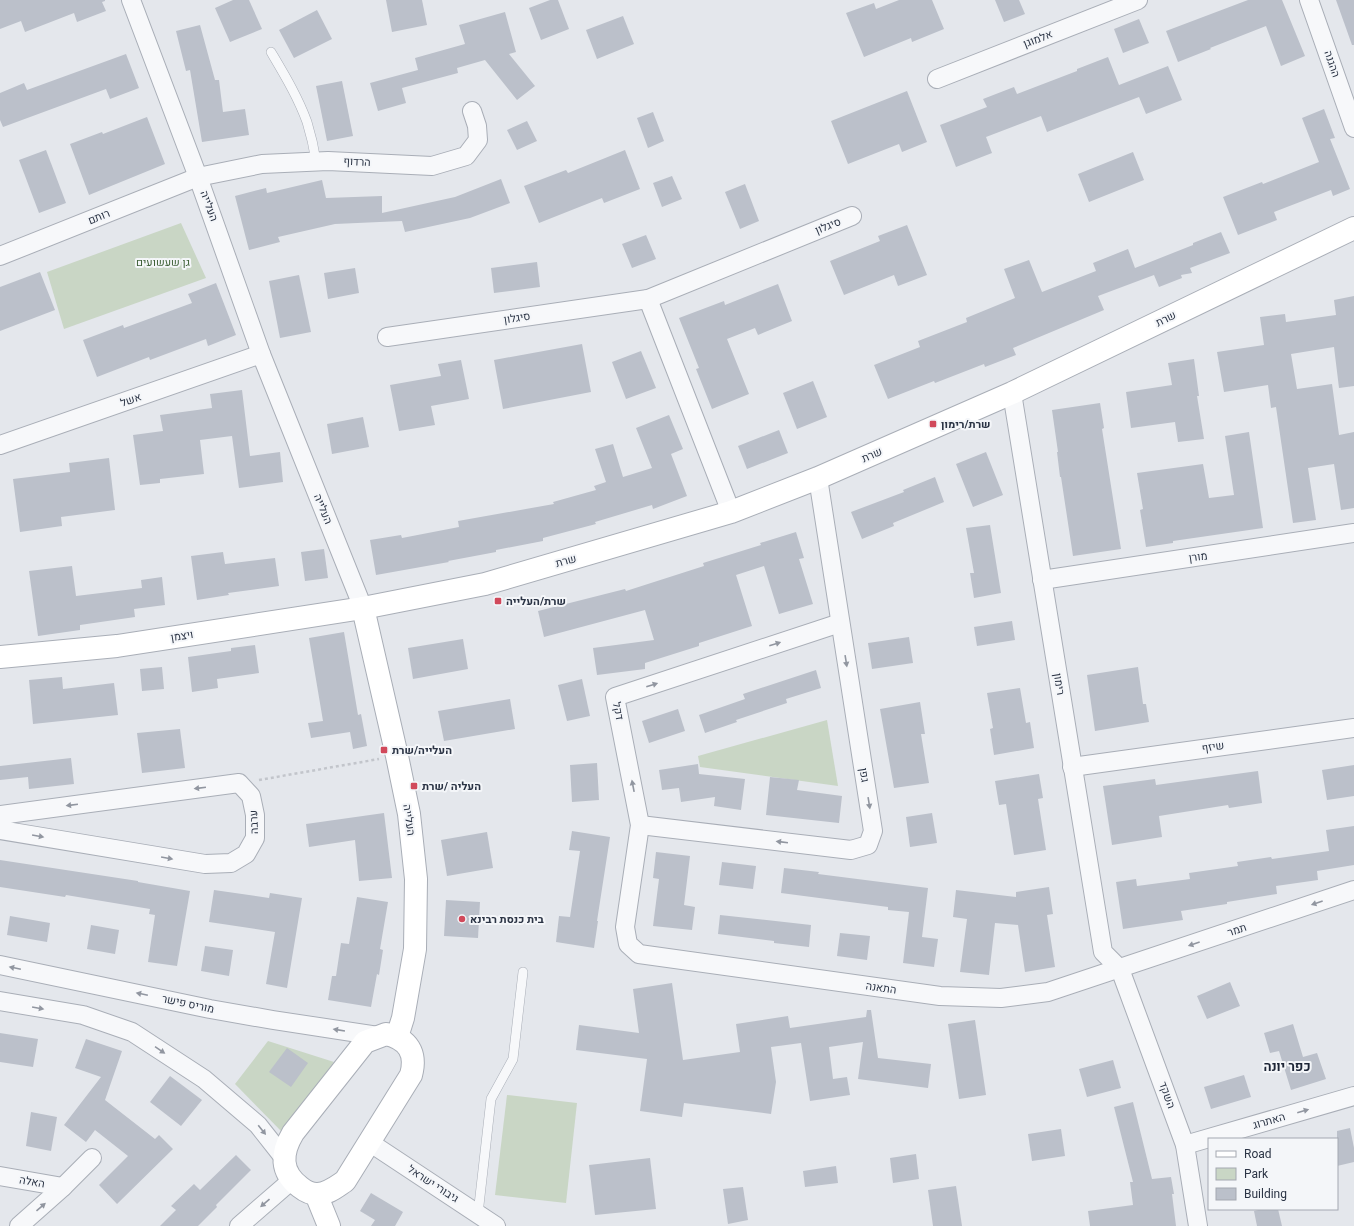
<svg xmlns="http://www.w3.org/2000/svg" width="1354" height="1226" viewBox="0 0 1354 1226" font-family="Roboto,Heebo,sans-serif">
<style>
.green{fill:#c9d6c5}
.building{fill:#bbc0ca}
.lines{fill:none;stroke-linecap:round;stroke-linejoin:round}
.lane-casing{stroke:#a9aeb7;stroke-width:10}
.street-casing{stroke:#a9aeb7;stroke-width:20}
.secondary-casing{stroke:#a9aeb7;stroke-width:24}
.path{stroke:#c2c5cb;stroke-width:2.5;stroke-dasharray:3 3;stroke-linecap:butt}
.lane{stroke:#f7f8fa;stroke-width:9}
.street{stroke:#f7f8fa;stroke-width:18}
.secondary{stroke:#fff;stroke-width:22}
.oneway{fill:#9196a0}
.poi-dot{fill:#d1495b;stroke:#f4f6f9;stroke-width:1.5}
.labels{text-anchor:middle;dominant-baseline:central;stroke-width:4;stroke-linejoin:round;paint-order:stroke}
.street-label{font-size:11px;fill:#2b3445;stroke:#f4f6f9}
.park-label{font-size:11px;fill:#3f6138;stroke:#f4f6f9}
.poi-label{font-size:11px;font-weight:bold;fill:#2b3445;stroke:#f4f6f9;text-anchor:start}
.quarter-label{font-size:13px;font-weight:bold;fill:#1d2536;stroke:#f4f6f9}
</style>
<rect width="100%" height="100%" fill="#e4e7ec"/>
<!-- green -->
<g class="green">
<polygon points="181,223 206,278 64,329 47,272"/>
<polygon points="827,720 838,786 700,767 698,756"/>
<polygon points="268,1041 334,1062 283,1133 235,1084"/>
<polygon points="507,1095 577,1103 566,1203 495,1195"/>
</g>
<!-- building -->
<g class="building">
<polygon points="0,0 105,0 105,1 102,2 106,11 77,22 74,13 25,32 21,21 0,29"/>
<polygon points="233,0 249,0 262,29 230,42 215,8"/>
<polygon points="386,0 422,0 427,25 392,32"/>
<polygon points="550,0 558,0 569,29 541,40 529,8"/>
<polygon points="899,0 932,0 944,29 912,42 911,38 864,57 846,13 874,3 876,9"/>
<polygon points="995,0 1019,0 1025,14 1004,22"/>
<polygon points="1248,0 1282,0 1305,56 1281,66 1266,26 1210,48 1211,49 1178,62 1166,31"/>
<polygon points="1336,0 1354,0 1354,45 1352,45"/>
<polygon points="317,10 332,39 294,58 279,30"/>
<polygon points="505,12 516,52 509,54 535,86 517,100 485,60 457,68 458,73 402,88 406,103 378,111 370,83 418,70 415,58 465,44 459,25"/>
<polygon points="623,16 634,44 597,59 586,30"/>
<polygon points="1139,19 1149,43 1123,53 1114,29"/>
<polygon points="200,25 215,80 219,80 223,112 245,109 249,135 202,142 190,70 186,71 176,31"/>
<polygon points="126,54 139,88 110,99 106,89 3,127 0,120 0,93 24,83 27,90"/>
<polygon points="1108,57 1119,85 1168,66 1182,100 1146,114 1139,97 1047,132 1041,116 986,137 992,153 956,167 940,125 987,107 983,99 1014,87 1017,94 1077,71 1077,69"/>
<polygon points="342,81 353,136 327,141 316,86"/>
<polygon points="907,91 927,142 902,152 899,144 848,164 831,121"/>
<polygon points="1324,109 1335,138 1330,139 1350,189 1333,196 1331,190 1274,212 1277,220 1238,235 1223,197 1262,182 1263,184 1319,162 1302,118"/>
<polygon points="653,112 664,141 648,148 637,118"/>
<polygon points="147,117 165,164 89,195 70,144 102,132 103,134"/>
<polygon points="527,121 537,141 517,150 507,130"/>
<polygon points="46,150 66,203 39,213 19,160"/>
<polygon points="625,150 640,189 604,203 602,198 539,223 524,186 566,170 568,173"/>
<polygon points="1133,152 1144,180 1089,202 1078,174"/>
<polygon points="672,176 682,199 662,207 653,183"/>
<polygon points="501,179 510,203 470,218 405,232 402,221 335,224 278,237 280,242 249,250 235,196 266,188 267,193 322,180 326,198 382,196 382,213 455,197"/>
<polygon points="745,184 759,221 740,229 725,192"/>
<polygon points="907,225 927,275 898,286 894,275 844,295 830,261 880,241 878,236"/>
<polygon points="1221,232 1230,253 1190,268 1192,273 1181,275 1182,278 1159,287 1154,275 1098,296 1104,310 1013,348 1016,355 985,367 984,364 935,383 934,381 888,399 874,365 920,347 918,341 967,322 966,318 1015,298 1004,269 1029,260 1042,292 1096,271 1093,263 1128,249 1135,268 1193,245 1193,243"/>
<polygon points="646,235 656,259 632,268 622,244"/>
<polygon points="537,262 540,287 494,293 491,268"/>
<polygon points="355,268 359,293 328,299 324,273"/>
<polygon points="40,272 55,310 0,331 0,287"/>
<polygon points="299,275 311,332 280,338 269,281"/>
<polygon points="216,283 236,335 208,346 206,339 150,360 149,357 97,377 83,340 123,325 124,328 192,303 188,294"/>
<polygon points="778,284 792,321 758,335 755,328 727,339 749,394 712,409 696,369 699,368 679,318 724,301 725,305"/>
<polygon points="1354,296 1354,386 1339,388 1334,347 1291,354 1297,389 1332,384 1339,435 1354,432 1354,508 1341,510 1334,464 1308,468 1316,520 1293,523 1276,407 1271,408 1268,385 1224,392 1217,352 1264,345 1260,317 1285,314 1286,322 1336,315 1334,300"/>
<polygon points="582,344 591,392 503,409 494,360"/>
<polygon points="641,351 656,388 626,399 612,362"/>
<polygon points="1194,359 1199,396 1197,396 1204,439 1178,442 1175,422 1131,428 1126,392 1172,385 1168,363"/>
<polygon points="461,360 469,399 431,406 435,425 399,431 390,385 441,376 438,364"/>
<polygon points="813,381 827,417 797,429 783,393"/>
<polygon points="242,390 250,456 280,452 283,482 239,488 232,436 200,440 204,474 160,479 160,483 140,485 133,435 163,431 160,415 212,408 210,394"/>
<polygon points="1100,403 1104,428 1102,429 1121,549 1073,556 1061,477 1060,477 1057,452 1058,452 1052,410"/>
<polygon points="669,415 683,449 671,454 687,496 653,509 652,505 595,522 596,524 543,538 543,541 496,550 496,552 448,561 449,562 376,575 370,540 401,535 402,538 459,527 458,521 554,504 553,502 596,490 594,486 606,482 595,449 613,444 623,477 652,468 636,428"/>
<polygon points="363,417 369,447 332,454 327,424"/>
<polygon points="779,430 788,453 747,469 738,446"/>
<polygon points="1249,432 1263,528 1173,541 1173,543 1146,547 1140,510 1143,509 1137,473 1203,464 1209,498 1234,495 1225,436"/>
<polygon points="986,452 1003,495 973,507 956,464"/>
<polygon points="109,458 115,510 61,517 62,526 20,532 13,479 70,472 69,463"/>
<polygon points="935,477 944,502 893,523 894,526 862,539 851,512 904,492 903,490"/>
<polygon points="990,525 1001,593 974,598 970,573 974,573 966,528"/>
<polygon points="796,532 804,558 799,559 813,604 779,614 764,566 736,575 752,626 699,643 699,646 645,663 645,669 597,675 593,648 654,640 645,610 544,637 538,611 625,589 626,591 704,566 703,563 761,545 760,543"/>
<polygon points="324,549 328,578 305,581 301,552"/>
<polygon points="223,552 225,564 275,558 279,586 228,593 229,595 197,600 191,556"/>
<polygon points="72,566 76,596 142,588 141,580 162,577 165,605 134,609 135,617 80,625 80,630 38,636 29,571"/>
<polygon points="1012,621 1015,640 977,646 974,627"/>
<polygon points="344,632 358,715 361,714 367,746 353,749 350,732 311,738 308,723 323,721 309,638"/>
<polygon points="909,637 913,663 872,669 868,643"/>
<polygon points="463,639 468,669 413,679 408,648"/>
<polygon points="255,645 259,673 217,679 218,688 192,692 188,657 231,651 231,648"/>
<polygon points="162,667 164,689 142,691 140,669"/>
<polygon points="1138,667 1143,704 1146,704 1149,722 1095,731 1087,675"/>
<polygon points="816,670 821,688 786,699 787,703 736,720 737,722 705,733 699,715 745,699 743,694"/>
<polygon points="62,677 63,689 114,683 118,715 33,724 29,680"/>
<polygon points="582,679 590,716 567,721 558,685"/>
<polygon points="1020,688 1026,723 1030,722 1034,748 994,755 990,729 993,728 987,693"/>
<polygon points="510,699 515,729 444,741 438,711"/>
<polygon points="920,702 925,734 921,734 929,783 894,788 880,709"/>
<polygon points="678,709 685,731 649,743 642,721"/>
<polygon points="180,729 185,768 142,773 137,733"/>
<polygon points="71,758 74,784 29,789 28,777 0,780 0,766"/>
<polygon points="597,763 599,800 572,802 570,765"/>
<polygon points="698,764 699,774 745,779 741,810 714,806 715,797 681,802 679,788 662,790 659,770"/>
<polygon points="1354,765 1354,796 1327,800 1322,770"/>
<polygon points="1258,771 1262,803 1229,808 1228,805 1159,816 1162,837 1112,845 1103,786 1155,779 1156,785"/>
<polygon points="1039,774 1043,798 1038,799 1046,850 1014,855 1006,804 999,805 995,781"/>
<polygon points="770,777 799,780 797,790 842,796 839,823 766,815"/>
<polygon points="384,813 392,878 359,881 355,840 309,847 306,824"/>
<polygon points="932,813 937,843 910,847 906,817"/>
<polygon points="1354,826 1354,865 1317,871 1318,880 1276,886 1277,894 1227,902 1227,904 1181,911 1183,920 1123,929 1116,882 1136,879 1137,886 1190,879 1189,873 1238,866 1237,862 1271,857 1272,859 1329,851 1326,830"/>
<polygon points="572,831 610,837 597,921 598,921 594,948 556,942 559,916 570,917 580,851 569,850"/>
<polygon points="487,832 493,868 447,876 441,840"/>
<polygon points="656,852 690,856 684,905 695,907 692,930 653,926 659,879 653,878"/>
<polygon points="0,860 138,881 138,882 190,891 177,966 148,962 155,915 149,914 150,909 66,895 65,897 0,887"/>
<polygon points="722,862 756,866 753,889 719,885"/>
<polygon points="784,868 819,872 818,874 928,888 922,937 938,939 934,967 903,963 909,912 888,910 888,907 781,893"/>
<polygon points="1049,887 1053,914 1047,915 1055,967 1025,972 1018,925 995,923 989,975 960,972 967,919 953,917 956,890 1016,897 1016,892"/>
<polygon points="214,890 269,898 270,893 302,898 287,988 266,984 275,932 209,922"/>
<polygon points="357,897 388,902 380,949 383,950 379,975 377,974 371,1007 328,1000 332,976 336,976 341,943 349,944"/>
<polygon points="446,900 480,902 478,938 444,936"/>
<polygon points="720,915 811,925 809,947 774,943 774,941 718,934"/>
<polygon points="10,916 50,923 47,942 7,935"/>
<polygon points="91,925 119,930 115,954 87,949"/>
<polygon points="840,933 870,936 867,960 837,956"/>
<polygon points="205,946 233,950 229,976 201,971"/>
<polygon points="1230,982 1240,1006 1207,1019 1197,996"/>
<polygon points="672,983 683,1060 740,1052 736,1024 788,1016 790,1028 866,1017 867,1010 871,1010 878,1058 931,1064 928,1088 858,1079 863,1042 829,1047 833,1079 847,1077 850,1095 810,1101 801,1043 771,1047 776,1082 771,1114 684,1103 682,1117 640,1111 647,1059 576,1050 579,1025 639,1033 633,989"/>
<polygon points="975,1020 986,1095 959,1099 948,1024"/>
<polygon points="1293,1024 1303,1057 1317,1053 1326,1079 1291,1090 1279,1051 1270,1053 1264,1033"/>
<polygon points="0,1033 38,1039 33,1067 0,1062"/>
<polygon points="86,1039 122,1051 105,1100 155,1139 159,1135 173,1149 117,1204 99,1185 128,1156 95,1130 86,1142 64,1125 101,1077 75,1068"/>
<polygon points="287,1048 308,1063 291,1087 269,1072"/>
<polygon points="1113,1060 1121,1088 1087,1097 1079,1069"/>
<polygon points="1244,1075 1251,1097 1211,1109 1204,1087"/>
<polygon points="170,1076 202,1100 181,1126 150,1102"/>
<polygon points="1133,1102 1152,1179 1171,1177 1174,1194 1172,1194 1176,1226 1090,1226 1088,1211 1133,1205 1130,1182 1133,1182 1114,1107"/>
<polygon points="31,1112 57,1117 51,1151 26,1146"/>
<polygon points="1350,1128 1354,1148 1354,1162 1337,1166 1337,1131"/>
<polygon points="1061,1129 1065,1156 1032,1161 1028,1134"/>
<polygon points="916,1154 919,1179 893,1183 890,1158"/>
<polygon points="236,1155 251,1170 216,1205 217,1207 198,1226 160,1226 176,1210 171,1206 194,1184 200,1190"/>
<polygon points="650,1158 656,1209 595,1215 589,1165"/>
<polygon points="836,1166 838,1183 805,1187 803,1171"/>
<polygon points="956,1186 962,1226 933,1226 928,1190"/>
<polygon points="743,1187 748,1220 728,1224 723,1189"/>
<polygon points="371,1193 403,1212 395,1226 371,1226 375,1220 360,1211"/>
<polygon points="1263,1209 1278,1209 1282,1226 1257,1226 1254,1211"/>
</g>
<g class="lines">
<defs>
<g id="lane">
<path d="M 271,52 C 284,74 298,97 307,122 C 311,135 314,148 316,161"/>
<polyline points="478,1214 491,1099 513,1059 523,972"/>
</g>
<g id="street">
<polyline points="131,0 198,177 261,354 363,608"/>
<polyline points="1309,0 1354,128"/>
<polyline points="937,79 1138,0"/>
<polyline points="0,256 198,177 262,164 328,161 432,166 466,156 478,140 477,126 472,111"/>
<polyline points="648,299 731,512"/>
<polyline points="387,337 648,299 852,216"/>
<polyline points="1012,393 1103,952 1120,969 1185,1145 1198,1226"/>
<polyline points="0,445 261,354"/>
<polyline points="1042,580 1354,533"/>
<polyline points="840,623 615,697 640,825 625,927 628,944 639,954 940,996 1001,998 1048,992 1354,890"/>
<polyline points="1072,767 1354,728"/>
<polyline points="0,815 239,783 251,796 255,815 255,838 246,854 231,863 205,864 0,830"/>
<polyline points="640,825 851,850 868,845 873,831 818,478"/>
<polyline points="0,965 210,1009 273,1020 378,1036"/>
<polyline points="0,1001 83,1015 132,1032 204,1079 258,1125 284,1158"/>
<polyline points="369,1142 496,1226"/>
<polyline points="1185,1145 1354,1096"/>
<polyline points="0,1176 63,1187"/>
<polyline points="19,1226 63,1187 92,1158"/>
<polyline points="239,1226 292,1180"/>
</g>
<g id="secondary">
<polyline points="363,608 397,756 409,814 416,879 415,949 403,1018 397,1037"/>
<polyline points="0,657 117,646 363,608 485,584 731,512 818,478 1012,393 1354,228"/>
<path d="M 386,1034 C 408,1039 417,1053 411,1075 L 345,1181 C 336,1187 328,1194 317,1194 C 311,1194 305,1191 300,1187 C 280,1172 281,1153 293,1133 L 365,1042 Z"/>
<polyline points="316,1194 329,1226"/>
</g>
</defs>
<!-- lane casing -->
<use href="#lane" class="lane-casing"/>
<!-- street casing -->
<use href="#street" class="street-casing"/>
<!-- secondary casing -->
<use href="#secondary" class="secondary-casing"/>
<!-- path -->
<polyline class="path" points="259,780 379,759"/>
<!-- lane -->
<use href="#lane" class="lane"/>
<!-- street -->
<use href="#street" class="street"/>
<!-- secondary -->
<use href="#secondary" class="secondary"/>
</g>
<!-- one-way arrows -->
<defs><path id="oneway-solid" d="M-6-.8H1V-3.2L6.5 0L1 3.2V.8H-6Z"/></defs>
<g class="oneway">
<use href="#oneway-solid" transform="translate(775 644) rotate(-18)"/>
<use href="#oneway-solid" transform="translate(846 661) rotate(81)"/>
<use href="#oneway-solid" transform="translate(652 685) rotate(-18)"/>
<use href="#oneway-solid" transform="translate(633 786) rotate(-101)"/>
<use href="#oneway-solid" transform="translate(200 788) rotate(173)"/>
<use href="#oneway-solid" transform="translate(869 803) rotate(81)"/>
<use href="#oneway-solid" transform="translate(72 805) rotate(173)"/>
<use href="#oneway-solid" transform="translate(38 836) rotate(10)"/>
<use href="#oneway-solid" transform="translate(782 842) rotate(-173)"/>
<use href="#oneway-solid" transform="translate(167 858) rotate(10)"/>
<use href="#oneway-solid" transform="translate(1317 903) rotate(161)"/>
<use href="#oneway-solid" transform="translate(1194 944) rotate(161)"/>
<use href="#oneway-solid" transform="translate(15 968) rotate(-168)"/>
<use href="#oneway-solid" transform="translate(142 994) rotate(-168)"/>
<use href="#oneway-solid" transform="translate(38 1008) rotate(10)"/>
<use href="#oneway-solid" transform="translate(339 1030) rotate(-171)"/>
<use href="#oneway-solid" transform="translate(160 1050) rotate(34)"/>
<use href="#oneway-solid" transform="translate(1303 1111) rotate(-16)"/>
<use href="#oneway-solid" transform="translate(262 1130) rotate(51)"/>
<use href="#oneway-solid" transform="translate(265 1203) rotate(139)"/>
<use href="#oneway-solid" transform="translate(41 1207) rotate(-41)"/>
</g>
<!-- markers -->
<g class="poi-dot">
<rect x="929" y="420" width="8" height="8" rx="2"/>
<rect x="494" y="597" width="8" height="8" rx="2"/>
<rect x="380" y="746" width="8" height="8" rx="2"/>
<rect x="410" y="782" width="8" height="8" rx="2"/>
<circle cx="462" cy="919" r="4"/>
</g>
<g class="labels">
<!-- street labels -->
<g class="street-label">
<text transform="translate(1038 39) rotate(-21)">אלמוגן</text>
<text transform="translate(1332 64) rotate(71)">ההגנה</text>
<text transform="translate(357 162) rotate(3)">הרדוף</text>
<text transform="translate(209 206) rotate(70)">העלייה</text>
<text transform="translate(99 217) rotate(-22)">רותם</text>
<text transform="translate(828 226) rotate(-22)">סיגלון</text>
<text transform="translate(517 318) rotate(-8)">סיגלון</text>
<text transform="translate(1166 319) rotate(-26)">שרת</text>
<text transform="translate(131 400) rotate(-19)">אשל</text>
<text transform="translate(872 455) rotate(-24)">שרת</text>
<text transform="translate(323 509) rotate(68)">העלייה</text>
<text transform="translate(1198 557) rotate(-8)">מורן</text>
<text transform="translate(566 561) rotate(-16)">שרת</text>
<text transform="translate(182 636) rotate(-9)">ויצמן</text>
<text transform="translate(1059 684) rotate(81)">רימון</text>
<text transform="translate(618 711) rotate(79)">דקל</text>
<text transform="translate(1213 747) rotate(-8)">שיזף</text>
<text transform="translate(864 775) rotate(81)">גפן</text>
<text transform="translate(409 820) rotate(82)">העלייה</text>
<text transform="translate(254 822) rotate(-92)">ערבה</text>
<text transform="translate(1237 930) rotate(-19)">תמר</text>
<text transform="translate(881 988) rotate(8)">התאנה</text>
<text transform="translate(188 1004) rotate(12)">מוריס פישר</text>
<text transform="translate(1167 1095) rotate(70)">השקד</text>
<text transform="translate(1269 1121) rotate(-16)">האתרוג</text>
<text transform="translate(32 1182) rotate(10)">האלה</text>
<text transform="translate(433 1184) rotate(33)">גיבורי ישראל</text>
</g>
<!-- park labels -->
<g class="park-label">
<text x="163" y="262">גן שעשועים</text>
</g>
<!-- poi labels -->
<g class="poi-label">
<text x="941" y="424">שרת/רימון</text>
<text x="506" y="601">שרת/העלייה</text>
<text x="392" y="750">העלייה/שרת</text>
<text x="422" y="786">העליה /שרת</text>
<text x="470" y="919">בית כנסת רבינא</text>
</g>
<!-- quarter labels -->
<g class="quarter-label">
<text x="1287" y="1066">כפר יונה</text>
</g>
</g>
<!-- legend -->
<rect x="1208" y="1138" width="130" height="72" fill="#f4f6f9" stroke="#a4a8b1"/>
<rect x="1216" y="1151" width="20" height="6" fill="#ffffff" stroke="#a4a8b1"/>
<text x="1244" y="1158" font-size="12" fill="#2b3445">Road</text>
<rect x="1216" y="1168" width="20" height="12" fill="#c9d6c5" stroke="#a4a8b1"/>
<text x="1244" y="1178" font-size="12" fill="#2b3445">Park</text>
<rect x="1216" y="1188" width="20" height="12" fill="#bbc0ca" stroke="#a4a8b1"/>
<text x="1244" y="1198" font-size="12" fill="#2b3445">Building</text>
</svg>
